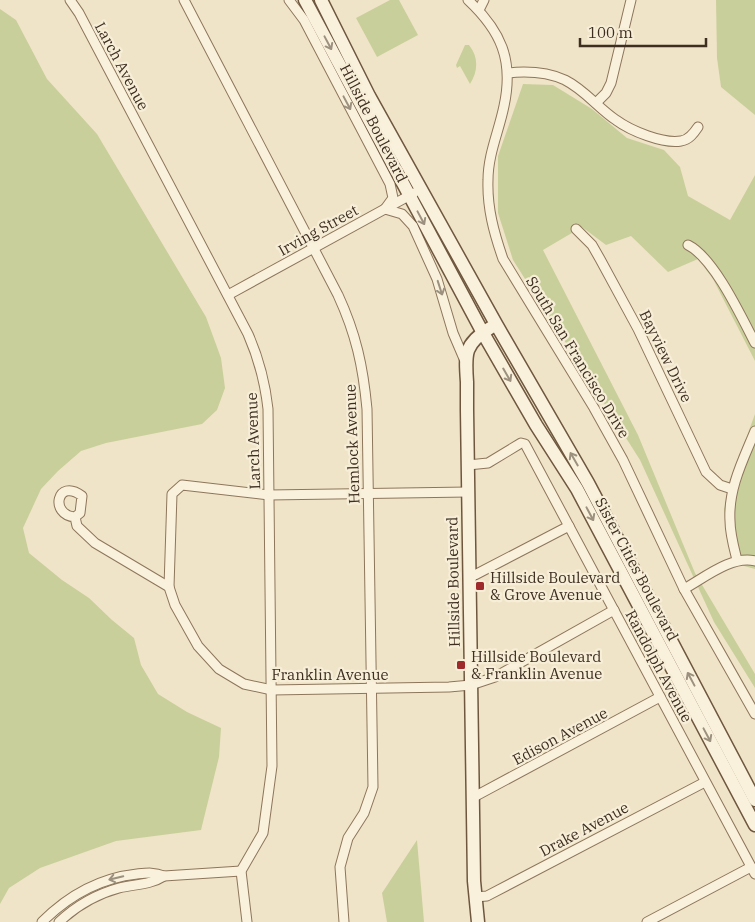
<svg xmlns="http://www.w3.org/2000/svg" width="755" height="922" viewBox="0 0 755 922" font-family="'IBM Plex Serif',serif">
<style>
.green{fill:#c9cf9b}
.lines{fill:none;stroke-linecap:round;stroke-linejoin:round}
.street-casing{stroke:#8d765c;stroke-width:11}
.secondary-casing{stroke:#6f573f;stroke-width:15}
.street{stroke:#faf1dc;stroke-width:9}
.secondary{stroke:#faf1dc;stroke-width:12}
.oneway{stroke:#9c907e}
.poi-dot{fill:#9e2a2b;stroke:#f7eed8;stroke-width:2}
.labels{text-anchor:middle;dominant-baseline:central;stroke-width:4.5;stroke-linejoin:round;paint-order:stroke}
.street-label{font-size:15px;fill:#3d2e20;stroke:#f7eed8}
.poi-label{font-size:15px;fill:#3d2e20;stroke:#f7eed8;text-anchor:start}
</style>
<rect width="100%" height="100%" fill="#f0e4c8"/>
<!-- green -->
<g class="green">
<polygon points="390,0 399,0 418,35 377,57 356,18"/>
<polygon points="716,0 755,0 755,115 721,87 717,58"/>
<polygon points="0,9 16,20 47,79 97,134 206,317 221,358 225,388 217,410 202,424 106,443 81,451 58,471 41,489 23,528 29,553 62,580 89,598 112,620 134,638 141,665 158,694 187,712 221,728 219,757 201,830 116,841 40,868 9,888 0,904"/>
<path d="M 465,45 L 469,45 C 479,57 478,72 470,84 L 460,66 L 457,68 L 456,65 Z"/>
<polygon points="523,84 553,85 592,109 627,138 664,150 680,167 688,196 730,220 755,175 755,361 713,279 698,259 668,272 631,236 606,245 582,227 543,250 638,435 695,573 755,674 755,688 714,622 640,460 513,260 498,213 498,156"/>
<polygon points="755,414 755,569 744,566 731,550 724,509 732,476"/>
<polygon points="417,840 424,922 387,922 382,893"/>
</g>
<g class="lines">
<defs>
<g id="street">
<path d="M 70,0 L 79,13 L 248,334 C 259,359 265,382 268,409 L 272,766 L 263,833 L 241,871 L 247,922"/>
<path d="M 184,0 L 338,295 C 356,334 363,366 367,409 L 373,787 L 364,813 L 348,838 L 340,867 L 344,922"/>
<polyline points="289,0 304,20 390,184 393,198 385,209"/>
<path d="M 468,0 C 501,31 514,60 504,106 C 499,131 488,154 488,180 C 487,208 494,233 503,259 L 594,408 L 623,460 L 684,589 L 755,714"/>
<polyline points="479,10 484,0"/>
<path d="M 508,73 C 527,71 547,72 565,80 C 585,90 598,108 616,120 C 631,131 663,144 681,141 C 689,140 694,133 698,127"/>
<polyline points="596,103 606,93 611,83 631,0"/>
<polyline points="385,209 402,214 413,226 437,279 453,333 465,361"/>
<polyline points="576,229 592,245 600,259 638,329 706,472 720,485 732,489"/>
<path d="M 688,245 C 714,258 741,316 755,343"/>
<polyline points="228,295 414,193"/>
<polyline points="468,465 488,463 521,443 525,444 755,874"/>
<path d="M 75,517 C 49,515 57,477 82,496 L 80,513 L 75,517 L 77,526 L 95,543 L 169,587 L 175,605 L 198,646 L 219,669 L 244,684 L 272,690 L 449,687 L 471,685 L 495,677 L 614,610"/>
<path d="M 737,560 C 734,548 730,534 730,521 C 728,489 743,460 755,431"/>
<polyline points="469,578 569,526"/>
<polyline points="169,587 172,494 182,485 269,495 468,492"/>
<path d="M 684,589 C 704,578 732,555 755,561"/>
<polyline points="472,798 660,697"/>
<polyline points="475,897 487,896 705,782"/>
<path d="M 42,922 C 68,896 100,878 137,874 C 147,873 154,872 164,876 L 241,871"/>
<path d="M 59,922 C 76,906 97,894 119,888 C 135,884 150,885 164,876"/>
<polyline points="647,922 751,867"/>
</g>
<g id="secondary">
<polyline points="305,0 483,333 536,425 577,489 755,825"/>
<polyline points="321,0 369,96 496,324 588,483 755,800"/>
<path d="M 478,922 L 474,881 L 467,410 C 467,400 467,391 467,382 C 465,354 464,344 490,328"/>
</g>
</defs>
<!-- street casing -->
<use href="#street" class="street-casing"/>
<!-- secondary casing -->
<use href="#secondary" class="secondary-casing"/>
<!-- street -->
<use href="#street" class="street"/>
<!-- secondary -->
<use href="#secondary" class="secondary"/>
</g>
<!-- one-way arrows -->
<defs><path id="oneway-shaft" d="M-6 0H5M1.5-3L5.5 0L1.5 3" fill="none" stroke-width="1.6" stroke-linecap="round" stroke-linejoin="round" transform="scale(1.25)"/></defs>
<g class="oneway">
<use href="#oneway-shaft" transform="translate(328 43) rotate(62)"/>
<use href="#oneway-shaft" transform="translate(347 103) rotate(62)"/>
<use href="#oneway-shaft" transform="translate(421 218) rotate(62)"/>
<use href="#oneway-shaft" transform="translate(440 288) rotate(72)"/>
<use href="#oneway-shaft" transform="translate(507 375) rotate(60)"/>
<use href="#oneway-shaft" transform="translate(574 459) rotate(-120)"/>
<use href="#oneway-shaft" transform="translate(590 514) rotate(62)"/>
<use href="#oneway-shaft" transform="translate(691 679) rotate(-118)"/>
<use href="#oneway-shaft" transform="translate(707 735) rotate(62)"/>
<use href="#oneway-shaft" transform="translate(116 878) rotate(166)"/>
</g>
<!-- markers -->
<g class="poi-dot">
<rect x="475" y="581" width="10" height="10" rx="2.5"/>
<rect x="456" y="660" width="10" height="10" rx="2.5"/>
</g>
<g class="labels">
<!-- street labels -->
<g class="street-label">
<text transform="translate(122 66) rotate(62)">Larch Avenue</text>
<text transform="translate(374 123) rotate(63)">Hillside Boulevard</text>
<text transform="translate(318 230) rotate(-29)">Irving Street</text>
<text transform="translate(666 356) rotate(64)">Bayview Drive</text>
<text transform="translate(578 357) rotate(59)">South San Francisco Drive</text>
<text transform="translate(253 441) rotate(-92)">Larch Avenue</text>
<text transform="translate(352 444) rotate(-92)">Hemlock Avenue</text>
<text transform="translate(637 569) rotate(62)">Sister Cities Boulevard</text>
<text transform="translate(453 582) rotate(-91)">Hillside Boulevard</text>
<text transform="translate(659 666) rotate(62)">Randolph Avenue</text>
<text x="330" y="674">Franklin Avenue</text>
<text transform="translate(560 736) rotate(-28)">Edison Avenue</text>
<text transform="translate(584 829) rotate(-28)">Drake Avenue</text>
</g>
<!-- poi labels -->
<g class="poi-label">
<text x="490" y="577">Hillside Boulevard<tspan x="490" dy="17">&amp; Grove Avenue</tspan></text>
<text x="471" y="656">Hillside Boulevard<tspan x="471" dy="17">&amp; Franklin Avenue</tspan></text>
</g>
</g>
<!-- scale -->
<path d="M580 38v8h126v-8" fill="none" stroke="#3d2e20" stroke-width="2.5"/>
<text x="588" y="38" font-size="15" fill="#3d2e20" stroke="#f7eed8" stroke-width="4" paint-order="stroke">100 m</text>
</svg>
